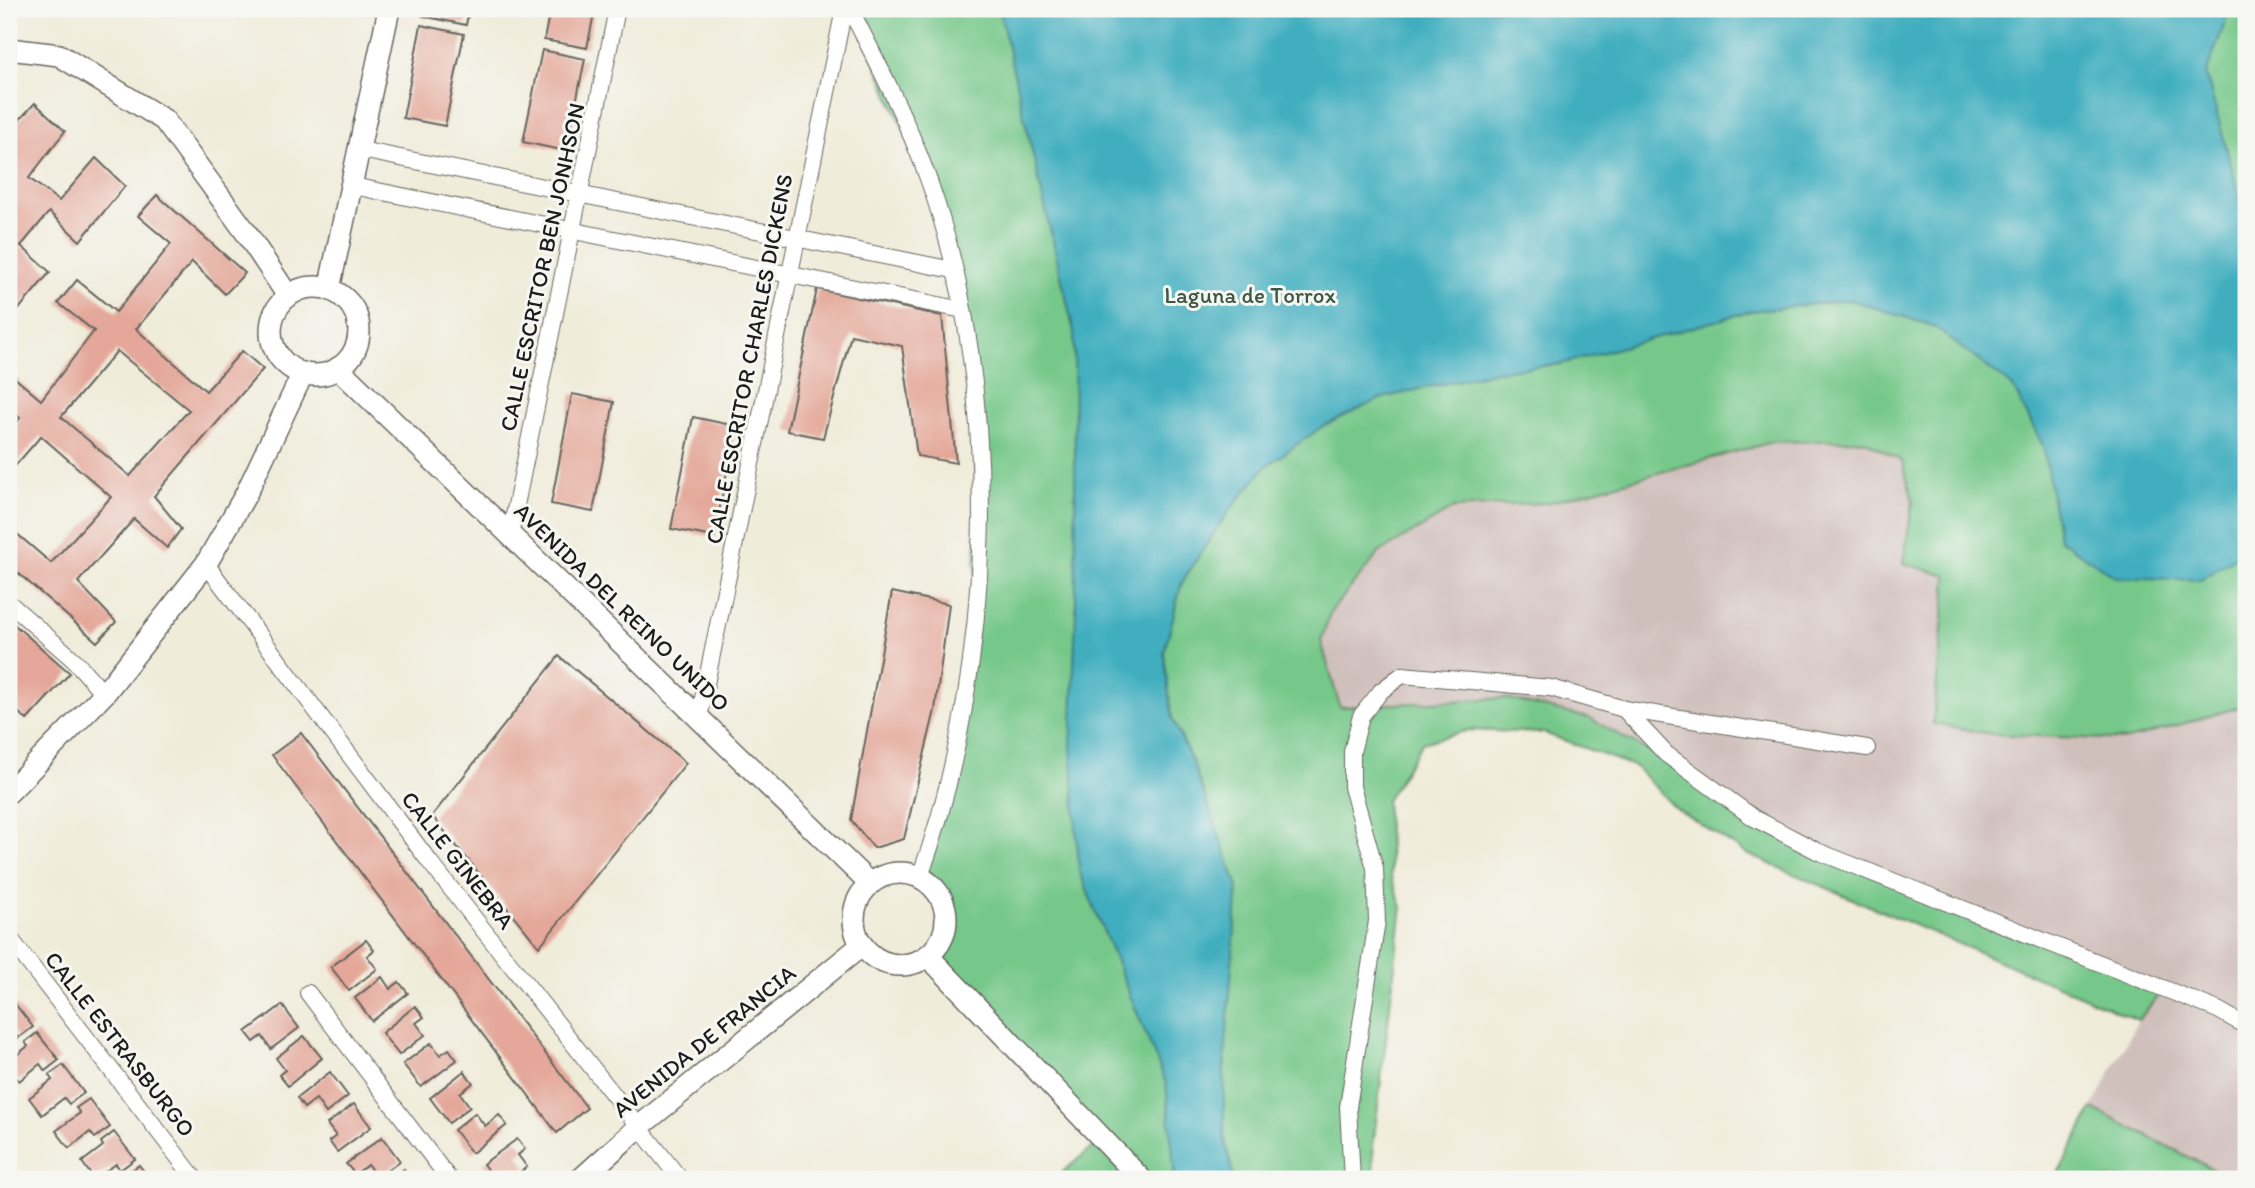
<svg xmlns="http://www.w3.org/2000/svg" width="2255" height="1188" viewBox="0 0 2255 1188" font-family="Itim,sans-serif">
<style>
.industrial{fill:#d0c0bc}
.green{fill:#76c88a;stroke:#497253;stroke-width:2}
.water{fill:#41aebf;stroke:#2e656e;stroke-width:2}
.building{fill:#e4a799;fill-rule:evenodd}
.lines{fill:none;stroke-linecap:round;stroke-linejoin:round}
.street-casing{stroke:#66655e;stroke-width:18}
.secondary-casing{stroke:#66655e;stroke-width:24}
.street{stroke:#fff;stroke-width:16}
.secondary{stroke:#fff;stroke-width:21}
.labels{text-anchor:middle;dominant-baseline:central;stroke-width:6;stroke-linejoin:round;paint-order:stroke}
.street-label{font-size:23px;fill:#1c1c1c;stroke:#f6f6f2}
.park-label{font-size:23px;fill:#3c5842;stroke:#f6f6f2}
</style>
<rect width="100%" height="100%" fill="#f6f6f2"/>
<filter id="ink" filterUnits="userSpaceOnUse"><feTurbulence type="fractalNoise" baseFrequency=".0143" numOctaves="2"/><feDisplacementMap in="SourceGraphic" scale="14" xChannelSelector="R" yChannelSelector="G"/><feConvolveMatrix kernelMatrix="1 2 1 2 8 2 1 2 1" color-interpolation-filters="sRGB"/></filter>
<filter id="wash" filterUnits="userSpaceOnUse"><feTurbulence type="fractalNoise" baseFrequency=".00686" numOctaves="4" result="noise"/><feDisplacementMap in="SourceGraphic" scale="28" xChannelSelector="R" yChannelSelector="G"/><feGaussianBlur stdDeviation="1.57" result="paint"/><feColorMatrix in="noise" values="0 0 0 0 0 0 0 0 0 0 0 0 0 0 0 0 0 1.4 0 .05"/><feComposite in="paint" operator="in"/></filter>
<g filter="url(#wash)">
<rect width="100%" height="100%" fill="#f0ecda"/>
<!-- industrial -->
<polygon class="industrial" points="1864,440 1902,461 1913,501 1903,562 1947,576 2128,740 2246,705 2246,1179 2232,1179 2092,1108 2138,1020 2163,990 1853,867 1589,718 1340,707 1320,641 1331,611 1380,552 1454,508 1547,503 1772,442"/>
<!-- green -->
<g class="green">
<path d="M 852,9 L 2246,9 L 2246,705 L 2128,740 L 1992,734 L 1933,724 L 1947,576 L 1903,563 L 1913,501 L 1902,461 L 1864,440 L 1772,442 L 1547,503 L 1454,508 L 1380,552 L 1331,611 L 1321,641 L 1340,707 L 1504,698 L 1589,718 L 1710,786 L 1778,830 L 2163,990 L 2138,1020 L 1747,854 L 1674,807 L 1636,767 L 1544,733 L 1469,730 L 1422,743 L 1386,801 L 1391,877 L 1402,907 L 1373,1146 L 1374,1179 L 1054,1179 L 1099,1142 L 930,957 C 951,927 940,901 920,873 L 948,801 L 975,612 L 977,439 L 964,313 L 926,181 Z"/>
<polygon points="2092,1109 2102,1113 2232,1179 2055,1179"/>
</g>
<!-- water -->
<polygon class="water" points="999,9 2230,9 2206,74 2246,220 2246,550 2201,580 2115,577 2059,539 2043,446 2013,387 1933,326 1851,300 1751,311 1561,364 1497,371 1382,398 1323,426 1265,467 1224,518 1182,582 1164,653 1172,718 1192,761 1238,887 1224,1070 1224,1136 1234,1179 1175,1179 1166,1083 1079,871 1071,747 1076,612 1074,332"/>
<g id="blocks">
<!-- building -->
<g class="building">
<polygon points="425,9 469,9 466,25 423,16"/>
<polygon points="550,9 595,9 587,48 544,40"/>
<polygon points="421,25 464,34 445,126 403,118"/>
<polygon points="542,50 585,59 566,151 523,142"/>
<polygon points="35,103 65,131 29,178 59,201 96,158 125,186 80,241 49,212 21,246 50,272 9,321 9,191 15,183 9,177 9,131"/>
<path d="M 157,195 L 245,273 L 225,294 L 192,262 L 136,329 L 206,391 L 242,351 L 263,369 L 154,496 L 181,529 L 167,548 L 134,519 L 78,582 L 116,622 L 97,642 L 9,565 L 9,527 L 51,563 L 111,497 L 41,436 L 9,473 L 9,432 L 20,418 L 9,408 L 9,373 L 41,400 L 94,331 L 58,303 L 77,280 L 116,312 L 171,244 L 138,216 ZM 117,351 L 189,410 L 130,476 L 61,417 Z"/>
<polygon points="817,289 942,316 956,463 917,456 902,346 851,335 823,438 787,431"/>
<polygon points="572,394 614,402 593,512 551,504"/>
<polygon points="693,417 736,426 714,537 671,529"/>
<polygon points="892,592 949,604 935,710 904,839 874,848 851,820"/>
<polygon points="9,620 70,673 27,720 9,704"/>
<polygon points="559,656 686,763 539,947 432,816"/>
<polygon points="301,733 587,1108 557,1133 272,755"/>
<polygon points="366,940 374,950 367,956 377,969 349,991 331,967"/>
<polygon points="382,977 390,989 399,982 408,993 372,1021 355,998"/>
<polygon points="12,1000 33,1027 18,1038 14,1032 9,1036 9,1003"/>
<polygon points="282,1005 299,1028 271,1049 262,1036 254,1042 246,1032"/>
<polygon points="415,1006 424,1017 416,1023 425,1035 399,1055 382,1033"/>
<polygon points="37,1033 59,1060 45,1071 40,1064 19,1081 9,1069 9,1061 28,1046 25,1042"/>
<polygon points="304,1036 322,1058 288,1086 279,1075 285,1070 276,1058"/>
<polygon points="431,1043 440,1055 449,1049 457,1060 421,1087 403,1064"/>
<polygon points="63,1065 84,1093 69,1104 64,1098 42,1115 29,1098 52,1080 49,1075"/>
<polygon points="464,1071 473,1083 460,1093 470,1107 449,1123 430,1098"/>
<polygon points="330,1072 348,1096 326,1113 316,1099 304,1108 297,1098"/>
<polygon points="89,1099 110,1127 95,1138 90,1132 69,1148 56,1131 80,1113 76,1108"/>
<polygon points="354,1104 371,1127 337,1152 329,1141 336,1136 327,1124"/>
<polygon points="475,1113 485,1126 499,1115 507,1125 472,1153 454,1130"/>
<polygon points="114,1132 135,1159 120,1170 116,1164 94,1179 82,1162 103,1146 101,1142"/>
<polygon points="382,1137 400,1161 377,1178 368,1165 355,1174 346,1164"/>
<polygon points="517,1139 525,1149 518,1155 527,1167 511,1179 494,1179 483,1164"/>
<polygon points="9,1163 21,1179 9,1179"/>
<polygon points="139,1165 150,1179 129,1179 126,1175"/>
<polygon points="404,1169 412,1179 391,1179"/>
</g>
</g>
</g>
<g filter="url(#ink)">
<use href="#blocks" fill-opacity="0" stroke="#66655e" stroke-width="2"/>
<g class="lines">
<defs>
<g id="street">
<path d="M 850,9 C 879,65 908,122 929,181 C 1004,392 995,668 920,877"/>
<polyline points="361,150 953,270"/>
<polyline points="353,186 963,310"/>
<polyline points="510,535 617,9"/>
<polyline points="206,564 429,861 680,1179"/>
<polyline points="9,603 74,660 104,694"/>
<polyline points="1624,709 1666,754 1754,818 1817,851 2218,1010 2246,1026"/>
<polyline points="699,718 844,9"/>
<polyline points="9,937 195,1179"/>
<polyline points="308,993 449,1179"/>
<polyline points="1352,1179 1348,1107 1377,921 1375,868 1352,787 1352,752 1361,716 1381,691 1402,675 1551,688 1624,709 1867,748"/>
</g>
<g id="secondary">
<polyline points="9,49 59,55 164,120 245,231 288,296"/>
<circle cx="315" cy="331" r="44"/>
<polyline points="329,289 389,9"/>
<polyline points="338,368 870,884"/>
<polyline points="9,792 104,694 206,564 246,494 303,373"/>
<circle cx="900" cy="919" r="46"/>
<polyline points="928,956 1141,1179"/>
<polyline points="581,1179 640,1126 862,945"/>
</g>
</defs>
<!-- street casing -->
<use href="#street" class="street-casing"/>
<!-- secondary casing -->
<use href="#secondary" class="secondary-casing"/>
<!-- street -->
<use href="#street" class="street"/>
<!-- secondary -->
<use href="#secondary" class="secondary"/>
</g>
</g>
<g class="labels">
<!-- street labels -->
<g class="street-label">
<text transform="translate(542 267) rotate(-78)">CALLE ESCRITOR BEN JONHSON</text>
<text transform="translate(749 359) rotate(-79)">CALLE ESCRITOR CHARLES DICKENS</text>
<text transform="translate(622 607) rotate(44)">AVENIDA DEL REINO UNIDO</text>
<text transform="translate(458 860) rotate(52)">CALLE GINEBRA</text>
<text transform="translate(704 1041) rotate(-39)">AVENIDA DE FRANCIA</text>
<text transform="translate(120 1044) rotate(52)">CALLE ESTRASBURGO</text>
</g>
<!-- park labels -->
<g class="park-label">
<text x="1250" y="295">Laguna de Torrox</text>
</g>
</g>
<!-- margin -->
<rect width="2255" height="1188" fill="none" stroke="#f6f6f2" stroke-width="35"/>
</svg>
